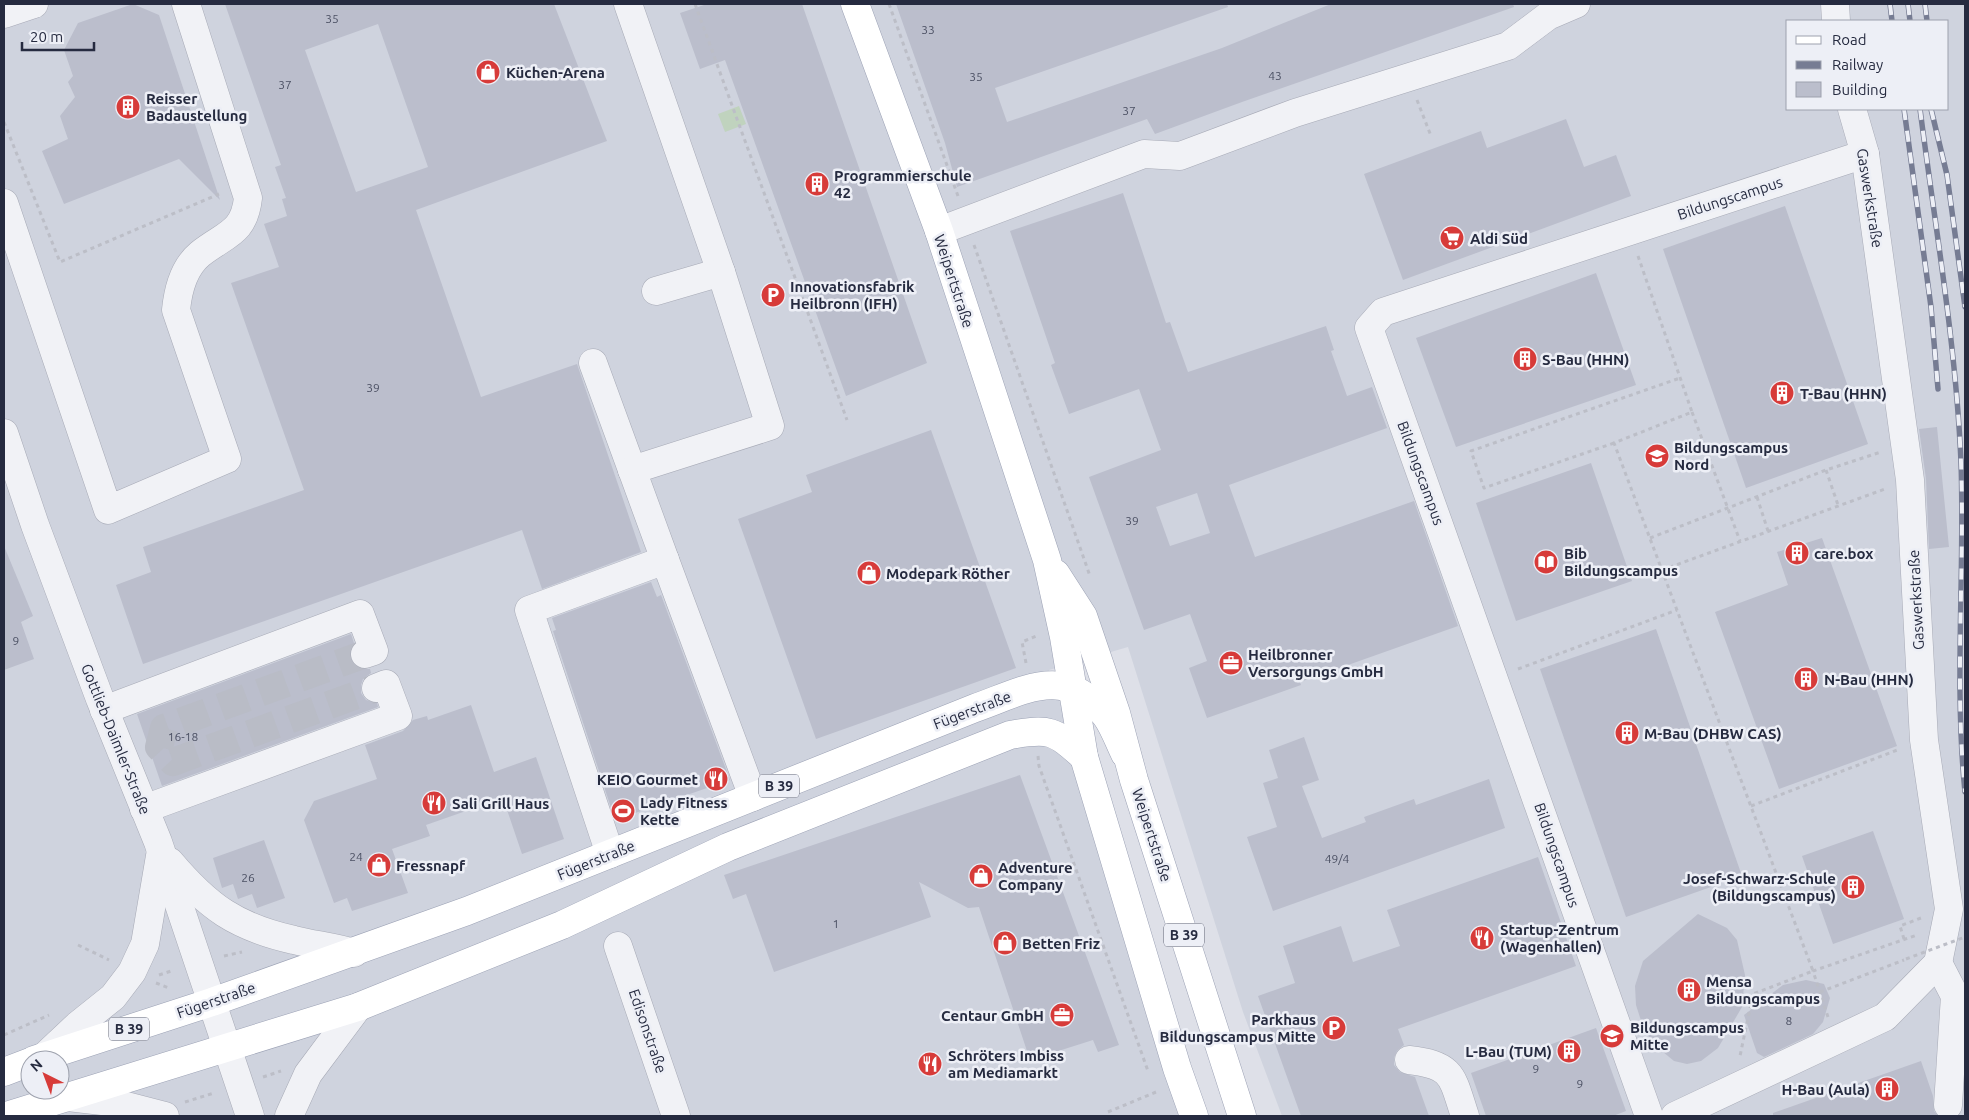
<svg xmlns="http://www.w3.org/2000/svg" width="1969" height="1120" viewBox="0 0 1969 1120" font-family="Ubuntu,sans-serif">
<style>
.built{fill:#cfd3de;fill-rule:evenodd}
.green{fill:#c0d3be}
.building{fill:#bbbecc;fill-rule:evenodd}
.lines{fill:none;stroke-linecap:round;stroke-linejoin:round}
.minor-tunnel{stroke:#b9bcc6;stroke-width:28;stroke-dasharray:28 14;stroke-linecap:butt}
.minor-casing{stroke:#a7aab6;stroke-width:29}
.major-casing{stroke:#9ca2b5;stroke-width:29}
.path{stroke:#bcbec7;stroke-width:3;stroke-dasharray:4 4;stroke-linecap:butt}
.minor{stroke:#f1f2f6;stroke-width:28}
.major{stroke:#fff;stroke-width:28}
.rail-casing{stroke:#767c93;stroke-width:5.5}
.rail{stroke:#edeff6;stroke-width:4;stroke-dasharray:11;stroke-linecap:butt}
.path-bridge{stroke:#bcbec7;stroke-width:3;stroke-dasharray:4 4;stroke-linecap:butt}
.labels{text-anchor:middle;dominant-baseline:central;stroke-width:5;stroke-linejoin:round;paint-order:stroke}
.number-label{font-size:12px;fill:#4b5063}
.shield{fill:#edeff6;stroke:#626677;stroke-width:1}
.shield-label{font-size:14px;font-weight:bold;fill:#262b40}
.poi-label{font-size:15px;font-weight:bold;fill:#262b40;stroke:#edeff6;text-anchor:start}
.street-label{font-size:15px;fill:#262b40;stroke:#edeff6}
</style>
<rect width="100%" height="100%" fill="#dee0e8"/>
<!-- built -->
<path class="built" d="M 4,4 L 1965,4 L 1965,1116 L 1282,1116 L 1243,1012 L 1128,647 L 1049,670 L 1202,1116 L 4,1116 ZM 1788,21 L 1948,21 L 1948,109 L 1788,109 ZM 30,1060 L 60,1060 L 60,1090 L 30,1090 Z"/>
<!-- green -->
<polygon class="green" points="739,106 746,124 725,132 718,114"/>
<!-- building -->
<g class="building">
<polygon points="133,4 159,15 220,200 179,159 64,204 42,151 68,139 60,116 75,97 68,82 73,76 64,50 78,23"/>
<path d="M 225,4 L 554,4 L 607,141 L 416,210 L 481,397 L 577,364 L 641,552 L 542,589 L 522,530 L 143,664 L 116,585 L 151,572 L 143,547 L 304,490 L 231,283 L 279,267 L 264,224 L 287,216 L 282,199 L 286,198 L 275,167 L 281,165 ZM 378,24 L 428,167 L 356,192 L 305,50 Z"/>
<polygon points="707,4 802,4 927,363 846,396 725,60 700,69 680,13"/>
<polygon points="896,4 1227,4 1228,7 995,88 1007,122 1222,48 1331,4 1513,4 1514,7 1242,102 1155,134 1147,119 957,187 945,143"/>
<polygon points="1566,119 1584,167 1616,155 1631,196 1403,280 1364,174 1481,131 1487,148"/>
<path d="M 1123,193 L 1166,323 L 1170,322 L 1188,372 L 1326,326 L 1334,350 L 1331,351 L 1347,396 L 1372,387 L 1387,428 L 1229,485 L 1255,557 L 1414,501 L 1458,626 L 1300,682 L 1301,685 L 1207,718 L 1189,668 L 1207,661 L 1190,614 L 1144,630 L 1089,477 L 1161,450 L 1139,389 L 1069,414 L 1051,365 L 1055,363 L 1010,231 ZM 1197,493 L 1210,533 L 1170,546 L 1156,507 Z"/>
<polygon points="1785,206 1868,444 1746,488 1663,249"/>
<polygon points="1596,273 1636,385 1456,447 1416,338"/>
<polygon points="1937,427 1949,547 1929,549 1926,479 1919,429"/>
<polygon points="931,430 1016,668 816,739 738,519 812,492 806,475"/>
<polygon points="1591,463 1632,581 1516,621 1476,503"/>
<polygon points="1822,538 1897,746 1779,789 1715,612 1788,585 1777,552"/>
<polygon points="4,546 33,616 21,622 34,659 4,670"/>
<polygon points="651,582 657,597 661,595 730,780 615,820 553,631 556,630 552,618"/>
<polygon points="1656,629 1742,876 1626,917 1540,669"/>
<polygon points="351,634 354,643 350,650 350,659 355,666 361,669 370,669 371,673 363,679 361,685 361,693 366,700 377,703 378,707 162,786 137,714"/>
<polygon points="471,705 494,772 536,757 564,839 522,854 503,798 426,825 430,836 392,849 408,893 352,911 347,898 334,903 304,820 314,801 377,779 365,745 403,731 413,720 427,716 428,720"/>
<polygon points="1304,737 1319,780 1302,786 1322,838 1366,822 1364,817 1414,799 1416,805 1489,779 1505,828 1273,911 1247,837 1277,827 1263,783 1278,778 1269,750"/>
<polygon points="1020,775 1119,1045 1098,1052 1093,1040 1030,1060 979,907 968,908 919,882 931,917 774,972 746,894 733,899 724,875"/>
<polygon points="1873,831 1904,919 1833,944 1802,856"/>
<polygon points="264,840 285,898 257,908 252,894 238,899 233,884 222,888 213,858"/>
<polygon points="1538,857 1576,966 1398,1029 1404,1045 1397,1051 1394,1058 1394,1065 1400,1072 1415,1077 1429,1116 1301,1116 1258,996 1295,983 1283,946 1341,926 1353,962 1400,946 1387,910"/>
<polygon points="1698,914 1727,928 1737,940 1745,975 1742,1007 1718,1048 1701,1061 1687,1064 1674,1061 1657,1047 1644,1030 1636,1005 1635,986 1643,961"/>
<polygon points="1806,980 1824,984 1830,998 1823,1022 1813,1034 1764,1057 1757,1053 1744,1015 1783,985"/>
<polygon points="1596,1028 1626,1111 1613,1116 1486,1116 1471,1073"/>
<polygon points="1921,1061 1933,1096 1934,1111 1938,1116 1773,1116 1773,1113"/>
</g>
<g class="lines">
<!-- minor-tunnel -->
<polyline class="minor-tunnel" points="365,654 164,728 159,747 173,762 376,688"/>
<defs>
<g id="minor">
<polyline points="628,4 721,272 656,291"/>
<polyline points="1835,4 1836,21"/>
<polyline points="4,14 34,4"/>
<path d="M 4,203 L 108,510 L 227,459 L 176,310 C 178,290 183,268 200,254 C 225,234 244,234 248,198 L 186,4"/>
<polyline points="939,231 1144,154 1180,156 1295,113 1508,46 1548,16 1576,4"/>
<polyline points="593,363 665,560"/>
<polyline points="4,433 35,525 100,699 158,842 250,1116"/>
<polyline points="632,470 770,426 721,272"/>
<polyline points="104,710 360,614 374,651 365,654"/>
<polyline points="144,809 398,716 386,684 376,688"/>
<polyline points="610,854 529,610 665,560 753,797"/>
<path d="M 170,862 C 208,907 236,927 294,940 C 314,945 334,947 354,953"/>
<polyline points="618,946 676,1116"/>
<polyline points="1938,963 1955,996 1948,1105"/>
<polyline points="46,1055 78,1025 113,997 132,972 145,944 160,856"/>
<path d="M 1409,1060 C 1454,1065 1452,1077 1465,1116"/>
<polyline points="68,1097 111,1102 165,1116"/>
<polyline points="289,1116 308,1074 358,1007"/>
<polyline points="1649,1116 1369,328 1383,312 1865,154"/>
<polyline points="1675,1116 1885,1017 1938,963 1949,909 1924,740 1910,480 1905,444 1865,154 1852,109"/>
</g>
<g id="major">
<polyline points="855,4 939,231 1047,560 1064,637 1084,757 1177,1068 1194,1116"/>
<polyline points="1056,574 1083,616 1116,713 1134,780 1242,1116"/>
<path d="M 34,1060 L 212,1002 L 467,911 L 975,708 C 1026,690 1064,664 1106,716 C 1114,727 1119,742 1125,754"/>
<polyline points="4,1072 30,1062"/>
<path d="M 6,1116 L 358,1007 L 562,925 L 728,847 L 1010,735 C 1050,728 1054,730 1084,757"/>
</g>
</defs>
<!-- minor casing -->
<use href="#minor" class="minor-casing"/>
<!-- major casing -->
<use href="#major" class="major-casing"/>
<!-- path -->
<g class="path">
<polyline points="695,4 847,420"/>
<polyline points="889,4 958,196"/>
<polyline points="1417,100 1431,136"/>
<polyline points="4,122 60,262 219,194"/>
<polyline points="974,245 1090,576"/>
<polyline points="1638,256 1692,412 1614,443 1813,971 1753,994 1740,1056"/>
<polyline points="1692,412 1740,541"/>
<polyline points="1614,443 1484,488 1471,451 1680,378"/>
<polyline points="1826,470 1838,505"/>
<polyline points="1757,497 1768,531"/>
<polyline points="1650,538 1826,470 1881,452"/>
<polyline points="1662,570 1885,489"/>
<polyline points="1026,663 1022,642 1039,635"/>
<polyline points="1518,669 1677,610"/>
<polyline points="1038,756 1039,766 1148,1071"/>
<polyline points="1751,806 1900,749"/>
<polyline points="1904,939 1900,926 1921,918"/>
<polyline points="78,945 109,960"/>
<polyline points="224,956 242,952"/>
<polyline points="159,975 174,970"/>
<polyline points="156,983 169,988"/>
<polyline points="1820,992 1904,960"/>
<polyline points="1828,1017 1813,971 1917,935"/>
<polyline points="4,1035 49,1015"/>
<polyline points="263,1077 281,1071"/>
<polyline points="185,1102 214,1093"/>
<polyline points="1108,1112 1156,1092"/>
</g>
<!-- minor -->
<use href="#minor" class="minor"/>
<!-- major -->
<use href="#major" class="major"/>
<defs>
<g id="rail">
<polyline points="1890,4 1892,21"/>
<polyline points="1908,4 1910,21"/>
<polyline points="1925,4 1927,21"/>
<polyline points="1904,109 1931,307 1938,389"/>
<path d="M 1920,109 C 1935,226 1956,344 1961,462 C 1965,572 1954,682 1965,792"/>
<polyline points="1931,109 1947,175 1965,307"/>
</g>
</defs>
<!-- rail casing -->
<use href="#rail" class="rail-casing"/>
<!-- rail -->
<use href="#rail" class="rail"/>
<!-- path-bridge -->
<polyline class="path-bridge" points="1906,959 1965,937"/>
</g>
<!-- icons -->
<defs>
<symbol id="shop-disc" viewBox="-11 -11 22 22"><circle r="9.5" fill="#d73b39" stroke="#edeff6"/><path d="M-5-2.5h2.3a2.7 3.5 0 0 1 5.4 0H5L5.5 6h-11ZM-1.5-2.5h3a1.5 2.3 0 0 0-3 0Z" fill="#fff"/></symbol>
<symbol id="building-disc" viewBox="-11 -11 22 22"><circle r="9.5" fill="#d73b39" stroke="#edeff6"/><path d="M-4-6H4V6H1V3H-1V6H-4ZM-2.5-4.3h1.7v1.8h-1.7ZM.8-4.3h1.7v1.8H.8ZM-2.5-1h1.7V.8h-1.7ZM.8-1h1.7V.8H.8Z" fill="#fff"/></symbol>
<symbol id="supermarket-disc" viewBox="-11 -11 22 22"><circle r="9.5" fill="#d73b39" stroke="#edeff6"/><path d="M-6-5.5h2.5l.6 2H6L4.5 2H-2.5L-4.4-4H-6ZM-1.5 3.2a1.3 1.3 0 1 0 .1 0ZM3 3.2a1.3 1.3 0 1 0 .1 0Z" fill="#fff"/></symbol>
<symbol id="parking-disc" viewBox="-11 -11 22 22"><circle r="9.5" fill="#d73b39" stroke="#edeff6"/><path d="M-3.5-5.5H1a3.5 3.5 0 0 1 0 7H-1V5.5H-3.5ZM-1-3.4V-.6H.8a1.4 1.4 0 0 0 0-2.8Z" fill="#fff"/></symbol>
<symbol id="university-disc" viewBox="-11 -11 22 22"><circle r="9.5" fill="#d73b39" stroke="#edeff6"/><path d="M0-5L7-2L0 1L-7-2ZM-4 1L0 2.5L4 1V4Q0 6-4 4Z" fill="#fff"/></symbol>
<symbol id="library-disc" viewBox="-11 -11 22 22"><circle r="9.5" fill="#d73b39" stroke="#edeff6"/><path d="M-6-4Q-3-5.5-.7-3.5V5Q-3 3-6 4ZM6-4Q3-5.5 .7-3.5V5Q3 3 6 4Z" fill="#fff"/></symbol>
<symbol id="office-disc" viewBox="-11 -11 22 22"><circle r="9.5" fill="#d73b39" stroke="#edeff6"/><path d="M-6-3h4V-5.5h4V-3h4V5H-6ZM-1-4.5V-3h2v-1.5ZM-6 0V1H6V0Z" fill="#fff"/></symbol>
<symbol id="restaurant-disc" viewBox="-11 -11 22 22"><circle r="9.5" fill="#d73b39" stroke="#edeff6"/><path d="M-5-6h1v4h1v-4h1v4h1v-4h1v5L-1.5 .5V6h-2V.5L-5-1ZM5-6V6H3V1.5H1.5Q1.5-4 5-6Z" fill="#fff"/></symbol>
<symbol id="stadium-disc" viewBox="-11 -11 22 22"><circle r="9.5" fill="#d73b39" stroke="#edeff6"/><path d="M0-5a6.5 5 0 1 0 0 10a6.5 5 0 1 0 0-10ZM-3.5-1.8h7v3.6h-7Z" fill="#fff"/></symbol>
</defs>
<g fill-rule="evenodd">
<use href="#shop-disc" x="474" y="58" width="28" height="28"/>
<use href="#building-disc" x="114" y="93" width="28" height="28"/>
<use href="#building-disc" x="803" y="170" width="28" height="28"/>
<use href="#supermarket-disc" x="1438" y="224" width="28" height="28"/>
<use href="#parking-disc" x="759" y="281" width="28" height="28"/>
<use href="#building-disc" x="1511" y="345" width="28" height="28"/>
<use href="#building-disc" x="1768" y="379" width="28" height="28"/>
<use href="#university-disc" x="1643" y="442" width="28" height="28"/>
<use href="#building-disc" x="1783" y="539" width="28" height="28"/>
<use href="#library-disc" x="1532" y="548" width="28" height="28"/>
<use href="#shop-disc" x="855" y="559" width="28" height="28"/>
<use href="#office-disc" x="1217" y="649" width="28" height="28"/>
<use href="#building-disc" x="1792" y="665" width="28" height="28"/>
<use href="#building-disc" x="1613" y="719" width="28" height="28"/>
<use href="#restaurant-disc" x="702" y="765" width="28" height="28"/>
<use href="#restaurant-disc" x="420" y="789" width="28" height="28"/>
<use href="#stadium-disc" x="609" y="797" width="28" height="28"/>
<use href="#shop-disc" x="365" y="851" width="28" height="28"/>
<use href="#shop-disc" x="967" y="862" width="28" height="28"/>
<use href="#building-disc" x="1839" y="873" width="28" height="28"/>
<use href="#restaurant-disc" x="1468" y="924" width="28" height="28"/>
<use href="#shop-disc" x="991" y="929" width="28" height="28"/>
<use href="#building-disc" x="1675" y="976" width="28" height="28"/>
<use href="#office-disc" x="1048" y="1001" width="28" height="28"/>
<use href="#parking-disc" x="1320" y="1014" width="28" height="28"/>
<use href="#university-disc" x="1598" y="1022" width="28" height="28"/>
<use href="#building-disc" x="1555" y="1037" width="28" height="28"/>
<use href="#restaurant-disc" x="916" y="1050" width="28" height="28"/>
<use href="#building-disc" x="1873" y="1075" width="28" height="28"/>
</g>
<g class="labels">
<!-- number labels -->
<g class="number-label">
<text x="332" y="18">35</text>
<text x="928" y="29">33</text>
<text x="1275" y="75">43</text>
<text x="976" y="76">35</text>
<text x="285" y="84">37</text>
<text x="1129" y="110">37</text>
<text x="373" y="387">39</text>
<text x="1132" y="520">39</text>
<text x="16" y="640">9</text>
<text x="183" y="736">16-18</text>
<text x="356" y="856">24</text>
<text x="1337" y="858">49/4</text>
<text x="248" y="877">26</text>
<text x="836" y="923">1</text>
<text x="1789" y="1020">8</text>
<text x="1536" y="1068">9</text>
<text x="1580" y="1083">9</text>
</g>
<!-- shield labels -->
<g class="shield">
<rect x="759" y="774.5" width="40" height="23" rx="4"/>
<rect x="1164" y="923.5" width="40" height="23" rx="4"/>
<rect x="109" y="1017.5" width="40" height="23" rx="4"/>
</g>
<g class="shield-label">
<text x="779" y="786">B 39</text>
<text x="1184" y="935">B 39</text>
<text x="129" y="1029">B 39</text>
</g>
<!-- poi labels -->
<g class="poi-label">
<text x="506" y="72">Küchen-Arena</text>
<text x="146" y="98">Reisser<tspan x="146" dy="17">Badaustellung</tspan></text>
<text x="834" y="175">Programmierschule<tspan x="834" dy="17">42</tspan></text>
<text x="1470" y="238">Aldi Süd</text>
<text x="790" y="286">Innovationsfabrik<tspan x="790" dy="17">Heilbronn (IFH)</tspan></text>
<text x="1542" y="359">S-Bau (HHN)</text>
<text x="1800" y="393">T-Bau (HHN)</text>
<text x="1674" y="447">Bildungscampus<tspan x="1674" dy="17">Nord</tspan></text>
<text x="1564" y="553">Bib<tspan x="1564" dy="17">Bildungscampus</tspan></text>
<text x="1814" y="553">care.box</text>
<text x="886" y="573">Modepark Röther</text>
<text x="1248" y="654">Heilbronner<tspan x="1248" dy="17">Versorgungs GmbH</tspan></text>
<text x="1824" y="679">N-Bau (HHN)</text>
<text x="1644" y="733">M-Bau (DHBW CAS)</text>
<text x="698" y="779" text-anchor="end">KEIO Gourmet</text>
<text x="640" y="802">Lady Fitness<tspan x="640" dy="17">Kette</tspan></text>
<text x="452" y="803">Sali Grill Haus</text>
<text x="396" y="865">Fressnapf</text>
<text x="998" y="867">Adventure<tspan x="998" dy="17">Company</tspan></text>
<text x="1836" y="878" text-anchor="end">Josef-Schwarz-Schule<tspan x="1836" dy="17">(Bildungscampus)</tspan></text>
<text x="1500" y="929">Startup-Zentrum<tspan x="1500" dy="17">(Wagenhallen)</tspan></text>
<text x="1022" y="943">Betten Friz</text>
<text x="1706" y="981">Mensa<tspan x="1706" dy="17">Bildungscampus</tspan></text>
<text x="1044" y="1015" text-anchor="end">Centaur GmbH</text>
<text x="1316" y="1019" text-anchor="end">Parkhaus<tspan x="1316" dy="17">Bildungscampus Mitte</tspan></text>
<text x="1630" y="1027">Bildungscampus<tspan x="1630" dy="17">Mitte</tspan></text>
<text x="1552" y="1051" text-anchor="end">L-Bau (TUM)</text>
<text x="948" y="1055">Schröters Imbiss<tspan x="948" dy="17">am Mediamarkt</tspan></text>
<text x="1870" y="1089" text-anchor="end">H-Bau (Aula)</text>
</g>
<!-- street labels -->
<g class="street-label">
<text transform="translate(1730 198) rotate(-18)">Bildungscampus</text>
<text transform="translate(1870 198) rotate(81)">Gaswerkstraße</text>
<text transform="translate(954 281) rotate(72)">Weipertstraße</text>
<text transform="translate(1421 473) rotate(70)">Bildungscampus</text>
<text transform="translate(1916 600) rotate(-93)">Gaswerkstraße</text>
<text transform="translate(972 710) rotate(-21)">Fügerstraße</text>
<text transform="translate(116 739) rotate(68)">Gottlieb-Daimler-Straße</text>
<text transform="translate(1152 835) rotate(72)">Weipertstraße</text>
<text transform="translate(1557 855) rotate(71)">Bildungscampus</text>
<text transform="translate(596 860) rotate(-22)">Fügerstraße</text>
<text transform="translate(216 1000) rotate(-19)">Fügerstraße</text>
<text transform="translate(648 1031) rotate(71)">Edisonstraße</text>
</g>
</g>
<!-- border -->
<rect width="1969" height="1120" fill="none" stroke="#262b40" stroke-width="10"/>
<!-- legend -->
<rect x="1786" y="20" width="162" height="90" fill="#edeff6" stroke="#9da1ad"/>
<rect x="1796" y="36" width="25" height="8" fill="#ffffff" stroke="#9da1ad"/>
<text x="1832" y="45" font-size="15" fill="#262b40">Road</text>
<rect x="1796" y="61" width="25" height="8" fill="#767c93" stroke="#9da1ad"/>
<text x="1832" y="70" font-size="15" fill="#262b40">Railway</text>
<rect x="1796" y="82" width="25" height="15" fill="#bbbecc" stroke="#9da1ad"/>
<text x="1832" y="95" font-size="15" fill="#262b40">Building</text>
<!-- north arrow -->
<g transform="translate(45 1075) rotate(318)"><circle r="24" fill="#edeff6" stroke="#9da1ad"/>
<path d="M0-4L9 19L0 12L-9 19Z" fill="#d73b39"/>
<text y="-8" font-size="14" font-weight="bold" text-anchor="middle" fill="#262b40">N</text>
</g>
<!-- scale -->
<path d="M22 42v8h72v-8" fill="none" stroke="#262b40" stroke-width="2.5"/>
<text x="30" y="42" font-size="15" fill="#262b40" stroke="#edeff6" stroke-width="4" paint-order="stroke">20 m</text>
</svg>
